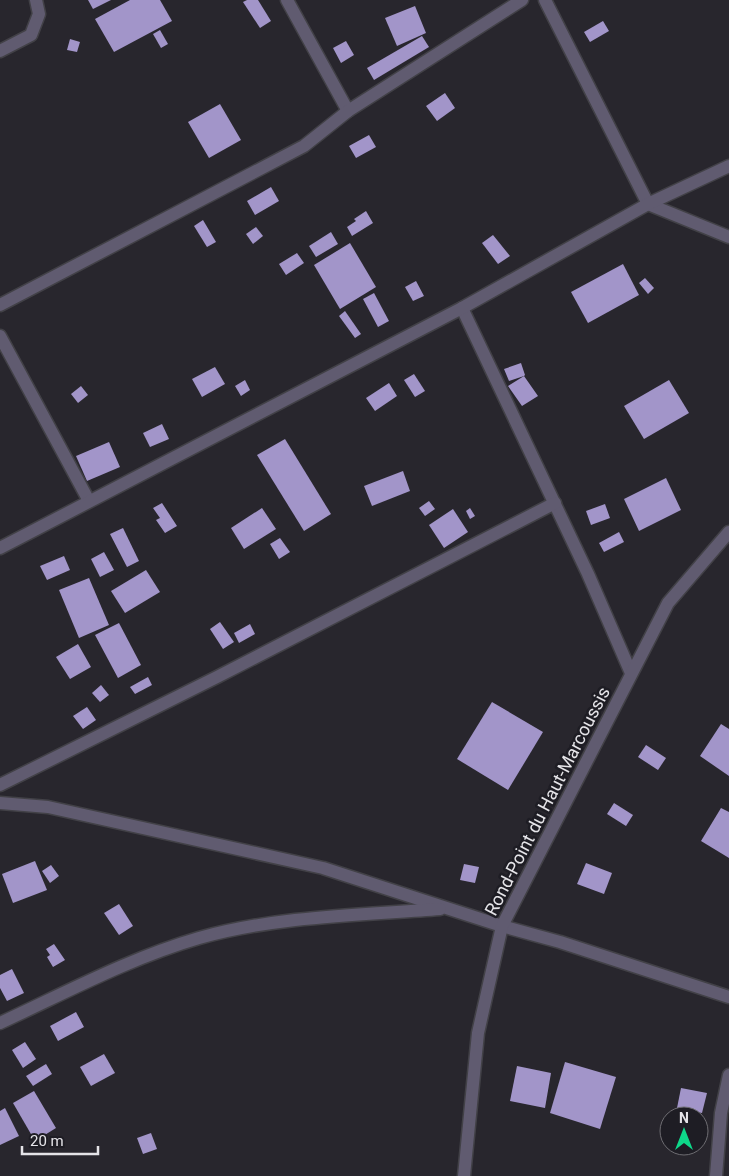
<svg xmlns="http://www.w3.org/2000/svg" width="729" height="1176" viewBox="0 0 729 1176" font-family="Roboto,sans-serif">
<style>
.building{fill:#a295c9}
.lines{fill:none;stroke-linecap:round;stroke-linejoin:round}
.minor-casing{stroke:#424147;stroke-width:15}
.minor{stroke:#605b70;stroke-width:12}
.labels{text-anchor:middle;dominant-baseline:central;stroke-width:5;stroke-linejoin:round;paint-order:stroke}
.street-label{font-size:18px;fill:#e5e4e8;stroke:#1e1d24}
</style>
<rect width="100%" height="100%" fill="#28262d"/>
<!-- building -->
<g class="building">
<polygon points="88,0 111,0 93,9"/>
<polygon points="130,0 160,0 172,21 114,52 95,19"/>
<polygon points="247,0 258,0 271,21 260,28 243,2"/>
<polygon points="415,6 426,33 397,46 385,18"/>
<polygon points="603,21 609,31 590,42 584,32"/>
<polygon points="160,30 168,44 161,48 153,34"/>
<polygon points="422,36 429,47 374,80 367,68"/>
<polygon points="70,39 80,42 77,52 67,50"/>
<polygon points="346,41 354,55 341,63 333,48"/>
<polygon points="445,93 455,108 437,121 426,106"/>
<polygon points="220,104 241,140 209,158 188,122"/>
<polygon points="369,135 376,147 356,158 349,146"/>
<polygon points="271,187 279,201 255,215 247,201"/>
<polygon points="366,211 373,223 352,236 347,227 356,221 354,219"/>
<polygon points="203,220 216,242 207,247 194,226"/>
<polygon points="256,227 263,236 253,244 246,234"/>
<polygon points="331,232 338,244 316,257 309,246"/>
<polygon points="493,235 510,256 498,264 482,243"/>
<polygon points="350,243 376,287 340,309 314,265"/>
<polygon points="297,253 304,263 286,275 279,264"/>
<polygon points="623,264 639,295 588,323 571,292"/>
<polygon points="645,278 654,288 648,294 639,283"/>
<polygon points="416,281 424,296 413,301 405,287"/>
<polygon points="374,293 389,321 378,327 363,299"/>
<polygon points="345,311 361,334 355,338 339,316"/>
<polygon points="521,363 525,375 524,376 538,396 522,406 508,386 524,376 509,381 504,369"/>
<polygon points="215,367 225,384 202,397 192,379"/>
<polygon points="414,374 425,391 415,397 404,380"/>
<polygon points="245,380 250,390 241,396 235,386"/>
<polygon points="669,380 689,413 644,439 624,406"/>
<polygon points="389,383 397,396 375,411 366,398"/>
<polygon points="81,386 88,395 78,403 71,394"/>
<polygon points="162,424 169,439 150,447 143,433"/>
<polygon points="285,439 331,514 304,531 257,455"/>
<polygon points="109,442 120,467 87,481 76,456"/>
<polygon points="403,471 410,491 372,506 364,486"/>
<polygon points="666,478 681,510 639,531 624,499"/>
<polygon points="429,501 435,509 425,516 419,508"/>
<polygon points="162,503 177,526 165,533 156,520 160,518 153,508"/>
<polygon points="605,504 610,518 591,525 586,511"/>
<polygon points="262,508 276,529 244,549 231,528"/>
<polygon points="470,508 475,516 470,519 466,511"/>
<polygon points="453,509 468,532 444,548 429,525"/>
<polygon points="123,528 139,561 127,567 110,534"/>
<polygon points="619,532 624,542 604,552 599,543"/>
<polygon points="280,538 290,552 279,559 270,544"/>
<polygon points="104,552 114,570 100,577 91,559"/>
<polygon points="64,556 70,570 47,580 40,566"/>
<polygon points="146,570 160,592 125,613 111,591"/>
<polygon points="89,578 109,625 79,638 59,590"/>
<polygon points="220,622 234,642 223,649 210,629"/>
<polygon points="119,623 141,665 118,678 95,635"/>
<polygon points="250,624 255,634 239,643 234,633"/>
<polygon points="78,644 91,667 70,679 56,657"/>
<polygon points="148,677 152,685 135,694 130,687"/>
<polygon points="101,685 109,695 100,702 92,693"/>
<polygon points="492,702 543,732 508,790 457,759"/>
<polygon points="87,707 96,720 83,729 73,716"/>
<polygon points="721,724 729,729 729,776 700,756"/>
<polygon points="646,745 666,758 658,770 638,757"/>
<polygon points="614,803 633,815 626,826 607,814"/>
<polygon points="721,808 729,812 729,858 701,841"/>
<polygon points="35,861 47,890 13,903 2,874"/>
<polygon points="586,863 612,873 604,894 577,884"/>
<polygon points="464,864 479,867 475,883 460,880"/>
<polygon points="51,865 59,876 50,883 42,871"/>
<polygon points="119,904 133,926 119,935 104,913"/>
<polygon points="54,944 65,960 53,967 47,957 50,955 46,949"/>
<polygon points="12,969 24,993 7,1001 0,988 0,975"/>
<polygon points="76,1012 84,1027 58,1041 50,1026"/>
<polygon points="25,1042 36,1059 23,1068 12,1050"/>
<polygon points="104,1054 115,1073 91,1086 80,1067"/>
<polygon points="565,1062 616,1077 600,1129 550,1113"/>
<polygon points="46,1064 52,1074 33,1086 26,1076"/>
<polygon points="517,1066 551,1073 545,1108 510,1101"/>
<polygon points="681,1088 707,1093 702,1113 677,1108"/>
<polygon points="34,1091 56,1128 35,1141 13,1103"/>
<polygon points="5,1108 19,1136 0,1145 0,1111"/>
<polygon points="151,1133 157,1149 143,1154 137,1138"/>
</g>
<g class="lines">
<defs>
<g id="minor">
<polyline points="287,0 348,111"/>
<polyline points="545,0 648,204 729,237"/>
<polyline points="0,51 31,35 39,14 36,0"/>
<polyline points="0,305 304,146 348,111 522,0"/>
<polyline points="462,308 588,574 631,673"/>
<polyline points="0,336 89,501"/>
<polyline points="0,548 462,308 648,204 729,166"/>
<polyline points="0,785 217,677 555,503"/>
<polyline points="0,803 48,807 323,868 502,926 560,942 729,997"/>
<path d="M 0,1023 C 65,993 130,958 199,938 C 277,916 360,915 440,909"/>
<polyline points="464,1176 478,1033 502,926 668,603 729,532"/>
<polyline points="716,1176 721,1113 729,1075"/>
</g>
</defs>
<!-- minor casing -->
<use href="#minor" class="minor-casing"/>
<!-- minor -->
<use href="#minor" class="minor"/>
</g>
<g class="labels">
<!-- street labels -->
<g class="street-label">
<text transform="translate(547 801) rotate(-63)">Rond-Point du Haut-Marcoussis</text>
</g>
</g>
<!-- north arrow -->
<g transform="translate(684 1131)"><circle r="24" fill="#1e1d24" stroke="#6e6d72"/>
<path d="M0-4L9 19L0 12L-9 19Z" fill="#0ed98a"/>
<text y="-8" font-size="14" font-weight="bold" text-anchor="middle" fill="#e5e4e8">N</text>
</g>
<!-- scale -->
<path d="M22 1146v8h76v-8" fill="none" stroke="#e5e4e8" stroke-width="2.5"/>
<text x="30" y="1146" font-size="15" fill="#e5e4e8" stroke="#1e1d24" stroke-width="4" paint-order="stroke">20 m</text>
</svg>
